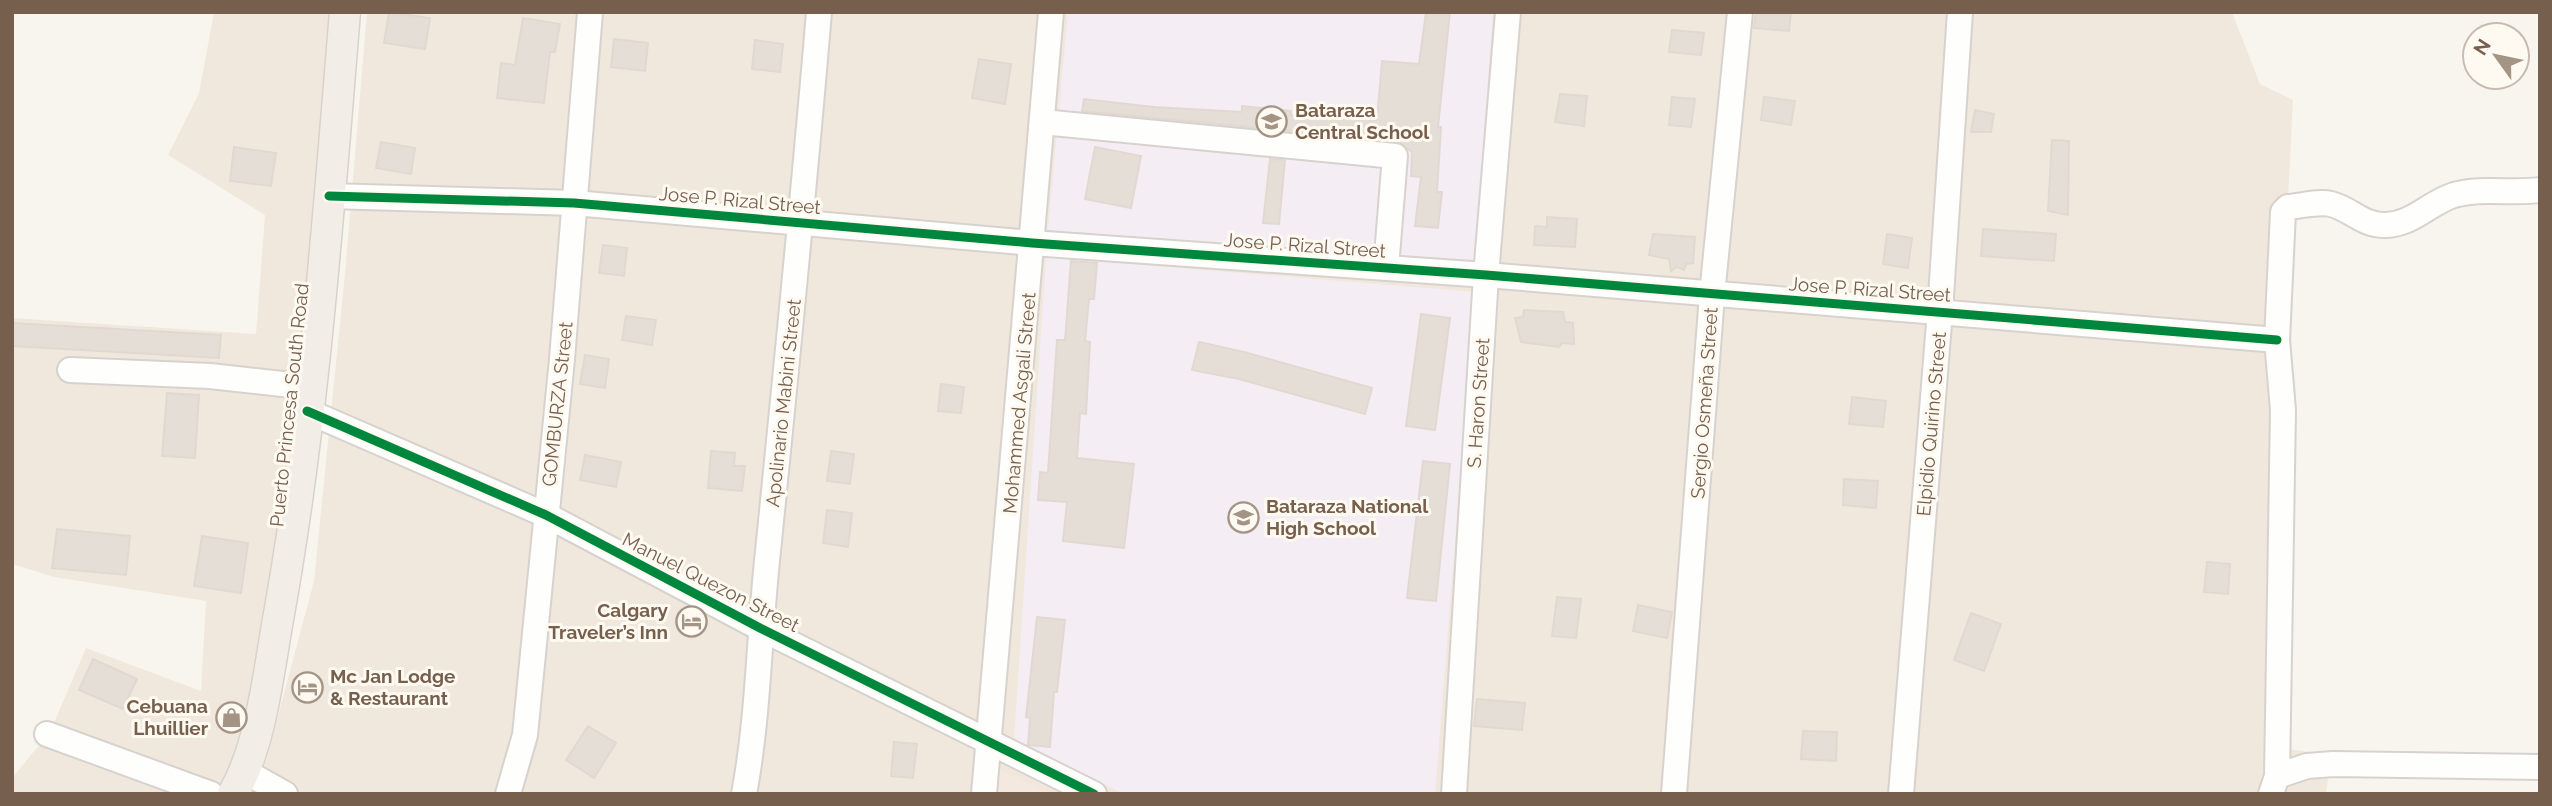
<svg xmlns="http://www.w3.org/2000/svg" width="2552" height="806" viewBox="0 0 2552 806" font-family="Raleway,sans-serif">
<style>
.residential{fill:#f1e8dd}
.commercial{fill:#f5e8e0}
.education{fill:#f5edf4}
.building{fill:#e5ded6;stroke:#e1d9d1;stroke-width:2}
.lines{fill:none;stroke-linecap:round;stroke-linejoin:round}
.minor-casing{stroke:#d7d2cd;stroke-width:28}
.major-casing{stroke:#d9d2cc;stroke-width:33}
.minor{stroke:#fefefd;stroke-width:24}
.major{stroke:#f2eee7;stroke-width:30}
.cycleway-casing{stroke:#fefaf1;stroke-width:13}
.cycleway{stroke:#00873e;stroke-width:9}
.labels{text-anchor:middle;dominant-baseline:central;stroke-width:6;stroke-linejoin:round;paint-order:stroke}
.poi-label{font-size:19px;font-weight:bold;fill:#775f4e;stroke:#fefaf1;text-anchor:start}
.street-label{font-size:19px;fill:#775f4e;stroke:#fefaf1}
</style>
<rect width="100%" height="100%" fill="#f8f5ef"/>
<!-- residential -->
<g class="residential">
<polygon points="214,12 337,12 277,587 227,785 222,794 12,794 12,778 50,732 86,648 201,691 206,601 54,577 12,564 12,318 256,334 265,215 168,155 199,93"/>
<polygon points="367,12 2232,12 2260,84 2293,100 2280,357 2288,749 2331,755 2326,794 253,794 266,761 314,581 345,273"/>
</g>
<!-- commercial -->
<polygon class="commercial" points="997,768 1050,794 995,794"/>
<!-- education -->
<g class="education">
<polygon points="1068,12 1493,12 1475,265 1048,230"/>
<polygon points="1046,257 1475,292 1435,794 1124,794 1014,741"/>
</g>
<!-- building -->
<g class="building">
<polygon points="389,12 430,18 425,49 384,43"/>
<polygon points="1426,12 1450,12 1438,127 1441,127 1437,192 1442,192 1438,228 1415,226 1421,177 1411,176 1412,152 1397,141 1082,111 1084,99 1154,107 1242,112 1242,106 1291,111 1291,115 1377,120 1382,61 1419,64"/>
<polygon points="1756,12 1791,12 1789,31 1754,28"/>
<polygon points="523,18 560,24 555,52 550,52 544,103 497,98 501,63 515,65"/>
<polygon points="1672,30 1704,33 1701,55 1669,52"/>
<polygon points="614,39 648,43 645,71 611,67"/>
<polygon points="755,40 783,44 780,72 752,69"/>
<polygon points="979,59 1011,64 1005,104 972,98"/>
<polygon points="1560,94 1587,96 1584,126 1555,122"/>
<polygon points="1672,97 1695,99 1691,127 1669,125"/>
<polygon points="1764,97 1795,101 1791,125 1761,120"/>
<polygon points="1975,110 1994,114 1991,132 1971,132"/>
<polygon points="2052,140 2069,141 2068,215 2048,211"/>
<polygon points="381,142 415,148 411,174 376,168"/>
<polygon points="234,147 276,153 271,186 230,181"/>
<polygon points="1095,147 1141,156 1131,208 1085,199"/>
<polygon points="1270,159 1285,160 1279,224 1263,223"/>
<polygon points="1547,217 1577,219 1575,247 1534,245 1535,226 1547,227"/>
<polygon points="1983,229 2056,234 2054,261 1981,256"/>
<polygon points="1653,234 1695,237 1693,263 1686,264 1684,270 1677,267 1671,271 1669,259 1649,255"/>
<polygon points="1887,234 1912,238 1908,268 1883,264"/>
<polygon points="603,245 627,248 624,276 599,273"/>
<polygon points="1071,261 1097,263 1094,299 1089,299 1085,341 1090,342 1086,414 1080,413 1077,458 1134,464 1124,548 1063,541 1067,502 1038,500 1040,472 1048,473 1057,340 1065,340"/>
<polygon points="1524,310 1563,312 1565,322 1573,323 1574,344 1562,343 1559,347 1521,342 1515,318 1523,317"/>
<polygon points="1421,314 1450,318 1435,430 1406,426"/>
<polygon points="626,316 656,320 652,345 622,340"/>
<polygon points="12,323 221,335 219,358 12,346"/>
<polygon points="1199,342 1244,352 1372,388 1365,414 1239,379 1192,370"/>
<polygon points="585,355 609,359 605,388 580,384"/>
<polygon points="941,384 964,387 961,413 938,411"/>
<polygon points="167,393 199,395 195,458 162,456"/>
<polygon points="1852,397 1886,401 1883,427 1849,424"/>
<polygon points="711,451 735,453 734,466 745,466 742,491 708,488"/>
<polygon points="831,451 854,454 850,484 827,481"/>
<polygon points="585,455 621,462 616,487 580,480"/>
<polygon points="1423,461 1450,464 1436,601 1407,598"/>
<polygon points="1844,479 1878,481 1876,508 1843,505"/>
<polygon points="827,510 852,513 848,547 823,543"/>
<polygon points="57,529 130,536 126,575 52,568"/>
<polygon points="202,536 248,543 241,593 194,586"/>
<polygon points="2207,562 2230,564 2228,594 2204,592"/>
<polygon points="1557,597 1581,599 1576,638 1552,636"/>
<polygon points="1638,605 1672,612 1667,638 1633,631"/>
<polygon points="1971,613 2001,624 1984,671 1954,660"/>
<polygon points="1037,617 1065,620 1057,692 1054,692 1050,747 1028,745 1030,718 1026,717"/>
<polygon points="93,659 137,679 123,709 79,690"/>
<polygon points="1477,699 1525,703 1522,730 1474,726"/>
<polygon points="588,726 616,743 594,778 566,760"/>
<polygon points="1803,731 1837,732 1836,761 1801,759"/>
<polygon points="894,742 917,744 913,778 891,776"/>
</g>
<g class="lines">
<defs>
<g id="minor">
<polyline points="1042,122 1395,156 1386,268"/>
<polyline points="329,196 574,203 1032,243 1486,275 2277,340"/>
<polyline points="70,370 210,376 310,387"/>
<polyline points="307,411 546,515 760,628 1094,794"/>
<polyline points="47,734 211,794"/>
<polyline points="246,772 285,794"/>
<polyline points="2277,776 2307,766 2333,764 2540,767"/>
<polyline points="508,794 525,735 562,359 590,12"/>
<path d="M 744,794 C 759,714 759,632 768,551 C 786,372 804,192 819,12"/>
<polyline points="984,794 1051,12"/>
<polyline points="1454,794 1486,275 1508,12"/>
<polyline points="1674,794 1712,295 1740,12"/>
<polyline points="1901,794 1940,311 1960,12"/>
<path d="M 2271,794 L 2277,776 L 2283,410 L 2277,340 L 2283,212 L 2288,207 C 2301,206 2319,201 2331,204 C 2351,209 2363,226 2386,225 C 2413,224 2429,203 2454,195 C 2482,187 2511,194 2540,190"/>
</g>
<path id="major" d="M 233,794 C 260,748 268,678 277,625 C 314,423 328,217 345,12"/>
</defs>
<!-- minor casing -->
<use href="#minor" class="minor-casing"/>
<!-- major casing -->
<use href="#major" class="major-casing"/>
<!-- minor -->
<use href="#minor" class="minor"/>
<!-- major -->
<use href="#major" class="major"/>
<defs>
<g id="cycleway">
<polyline points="329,196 574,203 1032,243 1486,275 2277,340"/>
<polyline points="307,411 546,515 760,628 1094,794"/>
</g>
</defs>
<!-- cycleway casing -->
<use href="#cycleway" class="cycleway-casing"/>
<!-- cycleway -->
<use href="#cycleway" class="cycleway"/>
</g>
<!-- icons -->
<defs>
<symbol id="school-ring" viewBox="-11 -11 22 22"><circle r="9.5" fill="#fefaf1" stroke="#a49486" stroke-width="1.5"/><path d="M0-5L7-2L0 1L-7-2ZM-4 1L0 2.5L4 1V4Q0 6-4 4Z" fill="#a49486"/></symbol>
<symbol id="hotel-ring" viewBox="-11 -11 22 22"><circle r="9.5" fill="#fefaf1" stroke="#a49486" stroke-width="1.5"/><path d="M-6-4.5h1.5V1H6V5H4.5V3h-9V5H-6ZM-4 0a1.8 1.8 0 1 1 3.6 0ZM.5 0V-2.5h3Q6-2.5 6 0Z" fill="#a49486"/></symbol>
<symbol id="shop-ring" viewBox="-11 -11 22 22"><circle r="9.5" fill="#fefaf1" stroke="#a49486" stroke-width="1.5"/><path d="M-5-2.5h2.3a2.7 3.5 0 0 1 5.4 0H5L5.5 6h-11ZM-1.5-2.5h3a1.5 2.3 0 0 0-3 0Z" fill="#a49486"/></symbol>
</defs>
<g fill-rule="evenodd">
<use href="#school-ring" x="1254" y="104" width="35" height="35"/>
<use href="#school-ring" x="1226" y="500" width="35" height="35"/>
<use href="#hotel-ring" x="674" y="604" width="35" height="35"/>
<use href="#hotel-ring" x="290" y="670" width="35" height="35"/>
<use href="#shop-ring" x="214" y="700" width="35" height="35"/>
</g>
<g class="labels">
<!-- poi labels -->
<g class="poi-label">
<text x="1295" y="110">Bataraza<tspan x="1295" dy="22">Central School</tspan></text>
<text x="1266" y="506">Bataraza National<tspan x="1266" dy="22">High School</tspan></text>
<text x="668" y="610" text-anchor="end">Calgary<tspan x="668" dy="22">Traveler’s Inn</tspan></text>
<text x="330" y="676">Mc Jan Lodge<tspan x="330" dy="22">&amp; Restaurant</tspan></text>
<text x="208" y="706" text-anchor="end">Cebuana<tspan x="208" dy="22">Lhuillier</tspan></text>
</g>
<!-- street labels -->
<g class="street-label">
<text transform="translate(740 200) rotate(5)">Jose P. Rizal Street</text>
<text transform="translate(1305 245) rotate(4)">Jose P. Rizal Street</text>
<text transform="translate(1870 289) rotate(4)">Jose P. Rizal Street</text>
<text transform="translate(783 403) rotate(-84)">Apolinario Mabini Street</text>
<text transform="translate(1019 403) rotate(-85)">Mohammed Asgali Street</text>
<text transform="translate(1478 403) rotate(-86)">S. Haron Street</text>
<text transform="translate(1704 403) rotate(-86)">Sergio Osmeña Street</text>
<text transform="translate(557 404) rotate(-84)">GOMBURZA Street</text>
<text transform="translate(289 405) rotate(-84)">Puerto Princesa South Road</text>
<text transform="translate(1931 424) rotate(-85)">Elpidio Quirino Street</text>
<text transform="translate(711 582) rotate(27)">Manuel Quezon Street</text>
</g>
</g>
<!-- border -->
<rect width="2552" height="806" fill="none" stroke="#775f4e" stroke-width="28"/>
<!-- north arrow -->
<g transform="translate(2496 56) rotate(303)"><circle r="33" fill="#fefaf1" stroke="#c8bcb0" stroke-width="2"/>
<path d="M0-5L12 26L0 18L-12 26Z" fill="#a49486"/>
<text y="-10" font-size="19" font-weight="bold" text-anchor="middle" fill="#775f4e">N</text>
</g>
</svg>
